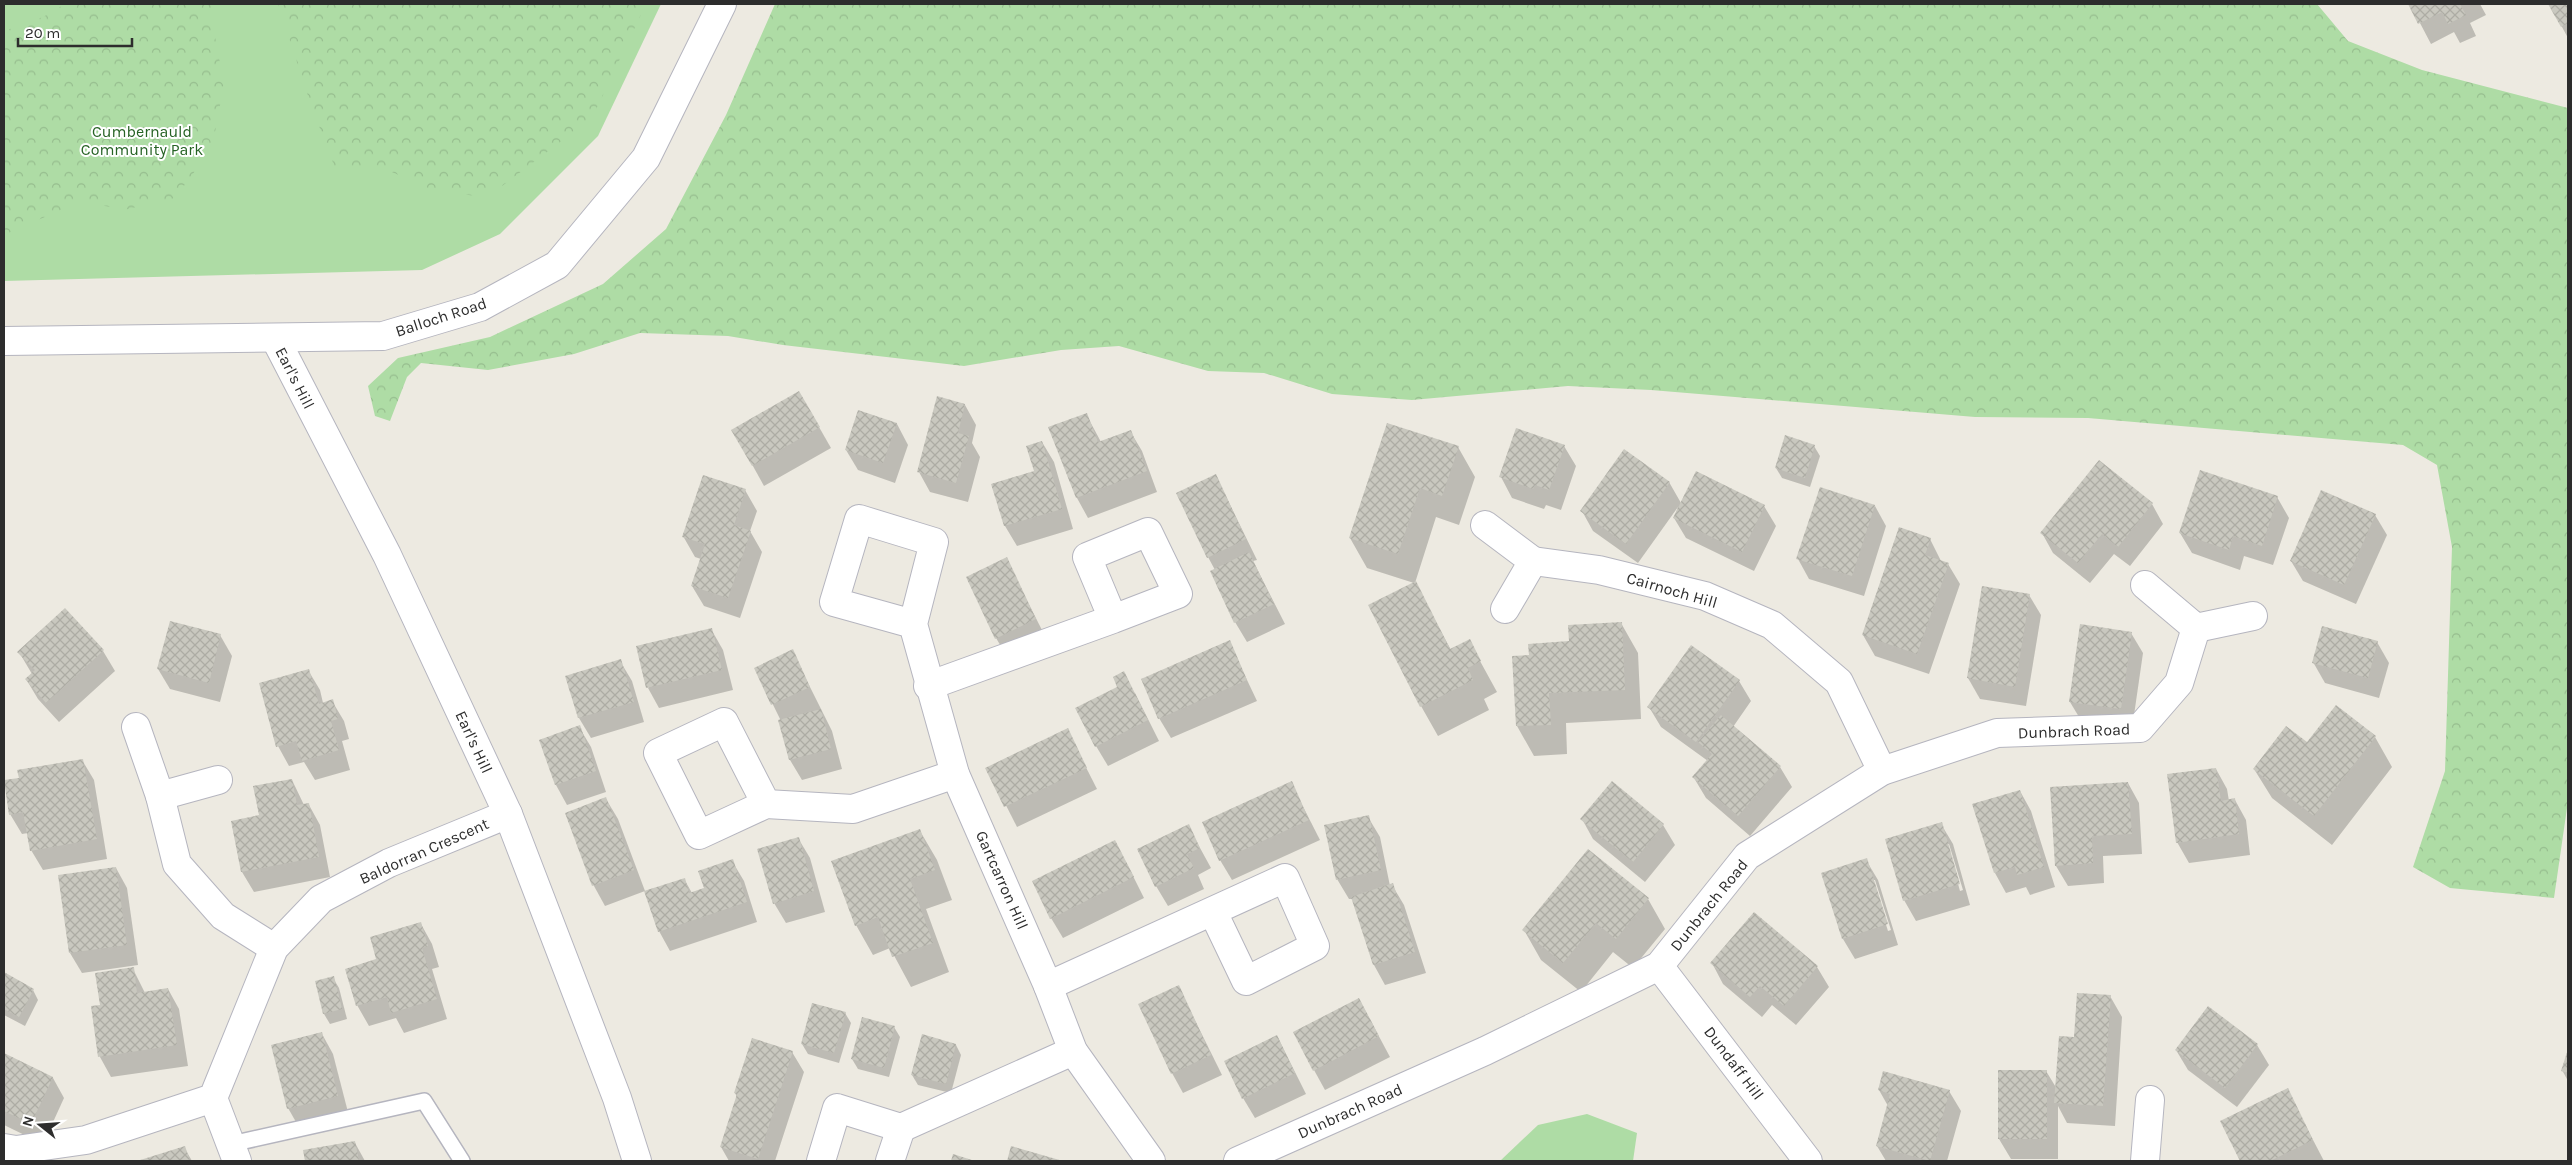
<svg xmlns="http://www.w3.org/2000/svg" width="2572" height="1165" viewBox="0 0 2572 1165" font-family="Karla,sans-serif">
<style>
.grass{fill:#aedca5}
.forest{fill:url(#forest-crowns)}
.shadow{fill:#0003;fill-rule:evenodd}
.building{fill:url(#building-cross-hatch)}
.lines{fill:none;stroke-linecap:round;stroke-linejoin:round}
.lane-casing{stroke:#b5b5bf;stroke-width:18}
.street-casing{stroke:#b5b5bf;stroke-width:30}
.secondary-casing{stroke:#b5b5bf;stroke-width:30}
.lane{stroke:#fff;stroke-width:15}
.street{stroke:#fff;stroke-width:28}
.secondary{stroke:#fff;stroke-width:28}
.labels{text-anchor:middle;dominant-baseline:central;stroke-width:4;stroke-linejoin:round;paint-order:stroke}
.park-label{font-size:16px;fill:#266324;stroke:#fff}
.street-label{font-size:16px;fill:#2d2d2d;stroke:#fff}
</style>
<defs>
<pattern id="forest-crowns" width="20" height="18" patternUnits="userSpaceOnUse" patternTransform="scale(1.25)"><rect width="20" height="18" fill="#aedca5"/><path d="M2 6a3 3 0 1 1 6 0M12 15a3 3 0 1 1 6 0" fill="none" stroke="#96bd8e"/></pattern>
<pattern id="building-cross-hatch" width="8" height="8" patternUnits="userSpaceOnUse" patternTransform="scale(1.25)"><rect width="8" height="8" fill="#c9c8bf"/><path d="M0 0l8 8M0 8l8-8" fill="none" stroke="#adaca4"/></pattern>
</defs>
<rect width="100%" height="100%" fill="#edeae1"/>
<!-- grass -->
<g class="grass">
<polygon points="4,4 661,4 598,136 500,234 422,270 4,281"/>
<polygon points="1587,1114 1637,1133 1633,1161 1500,1161 1538,1125"/>
</g>
<!-- forest -->
<g class="forest">
<polygon points="65,4 212,4 212,21 224,84 212,148 175,198 124,210 81,201 4,235 4,31 43,17"/>
<polygon points="278,4 646,4 592,118 486,198 428,188 376,165 335,168 311,105"/>
<polygon points="775,4 2317,4 2348,41 2422,70 2568,108 2568,801 2554,898 2450,888 2413,867 2445,771 2452,547 2437,465 2403,445 2088,418 1975,417 1651,390 1568,386 1412,400 1332,394 1264,373 1208,371 1119,346 1061,350 964,366 783,345 728,336 640,333 574,354 488,370 421,363 407,377 390,421 375,416 368,386 398,358 490,337 603,284 666,229 726,115"/>
</g>
<!-- shadow -->
<g class="shadow">
<polygon points="2410,4 2480,4 2486,15 2470,23 2476,36 2460,43 2454,32 2431,44"/>
<polygon points="2550,4 2568,4 2568,38 2562,27"/>
<polygon points="799,392 831,448 764,486 733,430"/>
<polygon points="965,405 976,425 972,443 980,457 968,502 930,492 919,472"/>
<polygon points="859,411 897,424 908,445 895,483 858,470 846,450"/>
<polygon points="1086,414 1101,442 1130,431 1142,451 1157,492 1088,518 1077,498"/>
<polygon points="1042,442 1054,462 1073,529 1017,546 1005,526 992,485 1035,472"/>
<polygon points="1564,446 1576,466 1561,510 1546,505 1544,509 1512,498 1501,477"/>
<polygon points="1814,446 1820,456 1810,487 1782,478 1776,468"/>
<polygon points="1458,447 1475,477 1459,525 1436,517 1415,583 1451,650 1469,641 1497,692 1484,699 1489,710 1438,736 1421,706 1414,583 1367,568 1350,538"/>
<polygon points="1216,476 1257,560 1253,561 1285,624 1247,642 1235,622 1215,570 1208,557"/>
<polygon points="1669,482 1681,503 1764,506 1776,526 1754,571 1686,538 1674,518 1678,507 1638,563 1593,531 1582,511"/>
<polygon points="745,490 757,511 750,531 762,552 740,618 704,606 692,586 701,559 695,557 683,536"/>
<polygon points="2277,497 2289,518 2273,565 2244,556 2240,570 2192,553 2180,533"/>
<polygon points="2152,504 2163,524 2130,566 2114,554 2090,583 2053,553 2042,533"/>
<polygon points="1875,506 1886,526 1864,596 1809,579 1798,559"/>
<polygon points="2375,515 2387,535 2356,604 2303,581 2291,561"/>
<polygon points="1930,539 1941,561 1948,564 1960,584 1929,674 1875,656 1863,635"/>
<polygon points="1006,559 1047,640 1008,658 996,638"/>
<polygon points="1983,587 2029,595 2041,615 2026,706 1980,699 1968,678"/>
<polygon points="1621,623 1638,653 1641,719 1566,723 1567,754 1534,756 1517,726 1570,643"/>
<polygon points="711,629 723,650 733,690 659,708 648,688"/>
<polygon points="2131,633 2143,653 2132,729 2082,722 2070,702"/>
<polygon points="220,635 232,656 220,702 170,689 158,669"/>
<polygon points="1229,642 1257,701 1171,738 1159,718"/>
<polygon points="2377,642 2389,663 2379,698 2325,683 2313,662"/>
<polygon points="103,651 115,671 59,722 38,699 26,679 32,674 19,652"/>
<polygon points="792,651 832,731 842,769 802,780 790,760 781,721 755,668"/>
<polygon points="620,661 632,681 644,722 591,738 579,718 567,677"/>
<polygon points="308,670 320,690 323,703 332,701 344,721 349,739 342,741 350,770 315,780 304,762 289,766 278,746"/>
<polygon points="1739,681 1751,701 1733,727 1780,767 1792,787 1750,836 1706,798 1694,778 1708,761 1661,727 1649,707"/>
<polygon points="1119,688 1135,693 1159,741 1108,766 1096,746"/>
<polygon points="2336,707 2375,737 2392,767 2332,845 2272,798 2254,769 2307,744"/>
<polygon points="579,727 591,747 606,792 567,805 556,785 541,740"/>
<polygon points="1067,730 1097,789 1017,827 987,768"/>
<polygon points="82,760 94,780 107,859 43,870 31,850 28,833 22,834 10,814 20,779"/>
<polygon points="2216,769 2227,789 2229,801 2235,800 2246,820 2250,855 2189,863 2177,842"/>
<polygon points="292,780 304,805 309,805 320,825 330,877 254,892 242,872 260,816"/>
<polygon points="1291,783 1320,840 1232,880 1220,860"/>
<polygon points="1612,783 1663,825 1675,845 1645,882 1593,839 1582,819"/>
<polygon points="2128,783 2139,803 2142,854 2103,856 2104,883 2068,886 2056,866"/>
<polygon points="2020,791 2031,811 2055,887 2030,895 2026,887 2006,893 1995,873"/>
<polygon points="606,799 618,819 645,891 605,906 594,886 566,814"/>
<polygon points="1368,817 1380,837 1390,886 1392,885 1404,905 1426,973 1385,985 1374,965 1353,899 1349,899 1337,879"/>
<path d="M 1941,824 L 1953,844 L 1970,905 L 1916,921 L 1904,900 ZM 1947,844 L 1949,844 L 1963,890 L 1960,891 Z"/>
<polygon points="1188,826 1211,868 1198,875 1204,889 1168,906 1156,886"/>
<polygon points="920,831 937,860 952,900 926,909 949,972 911,987 890,948 873,955 856,925"/>
<polygon points="798,838 810,858 825,912 786,923 774,903"/>
<path d="M 1866,860 L 1878,880 L 1898,945 L 1855,959 L 1843,939 L 1822,874 ZM 1872,880 L 1875,880 L 1891,930 L 1888,931 Z"/>
<polygon points="732,861 744,881 757,922 670,951 659,931 684,879 692,893 705,889"/>
<polygon points="1126,862 1144,898 1063,938 1051,918"/>
<polygon points="116,868 127,888 138,965 82,973 70,953"/>
<polygon points="1648,899 1665,929 1633,968 1613,952 1581,992 1541,960 1524,930"/>
<polygon points="421,924 432,944 439,967 432,969 447,1019 404,1033 396,1018 369,1026 357,1005 378,960"/>
<polygon points="1712,963 1817,967 1829,987 1796,1025 1772,1005 1762,1017 1723,984"/>
<polygon points="133,969 145,993 168,989 179,1009 188,1066 111,1077 100,1057 92,1008 102,1006"/>
<polygon points="4,974 33,990 38,1000 25,1026 4,1015"/>
<polygon points="333,978 339,988 347,1019 330,1024 324,1014 316,982"/>
<polygon points="1178,986 1222,1075 1183,1093 1172,1073"/>
<polygon points="2110,996 2122,1017 2115,1126 2067,1123 2058,1106 2058,1159 2011,1159 1999,1139 2046,1071 2057,1089 2075,1038"/>
<polygon points="1359,999 1390,1057 1325,1090 1314,1070"/>
<polygon points="2208,1008 2257,1045 2269,1065 2237,1107 2188,1070 2176,1050"/>
<polygon points="845,1013 851,1023 839,1063 808,1054 802,1044"/>
<polygon points="894,1027 900,1037 889,1077 858,1069 852,1059"/>
<polygon points="322,1034 333,1054 349,1116 300,1129 288,1108"/>
<polygon points="1277,1036 1306,1094 1255,1118 1243,1098"/>
<polygon points="956,1045 961,1055 951,1093 918,1085 912,1075"/>
<polygon points="792,1052 804,1072 775,1161 729,1161 721,1147 737,1097 735,1093"/>
<polygon points="2568,1052 2568,1081 2562,1070"/>
<polygon points="4,1054 53,1078 64,1098 43,1144 4,1125"/>
<polygon points="1879,1090 1949,1091 1961,1111 1947,1161 1886,1161 1877,1146 1888,1106"/>
<polygon points="2287,1090 2324,1161 2241,1161 2222,1122"/>
<polygon points="355,1143 365,1161 307,1161 305,1151"/>
<polygon points="184,1147 192,1161 140,1161"/>
<polygon points="1012,1148 1061,1161 1008,1161"/>
</g>
<!-- building -->
<g class="building">
<polygon points="2408,4 2460,4 2466,15 2448,24 2442,12 2418,24"/>
<polygon points="2548,4 2568,4 2568,23 2561,27"/>
<polygon points="799,391 820,427 752,466 731,430"/>
<polygon points="937,396 965,404 958,433 969,436 956,483 917,472"/>
<polygon points="858,410 897,423 883,463 845,450"/>
<polygon points="1087,413 1098,442 1131,430 1147,471 1076,498 1048,427"/>
<polygon points="1387,423 1459,446 1442,496 1420,488 1398,554 1349,538"/>
<polygon points="1516,428 1565,445 1549,490 1535,485 1533,489 1499,477"/>
<polygon points="1785,435 1815,445 1805,478 1775,468"/>
<polygon points="1042,441 1062,509 1004,526 991,484 1034,471 1026,446"/>
<polygon points="1624,449 1670,482 1626,544 1580,511"/>
<polygon points="2099,460 2153,503 2118,547 2102,534 2078,563 2040,533"/>
<polygon points="2200,470 2278,496 2262,546 2233,536 2229,550 2179,533"/>
<polygon points="1696,471 1765,505 1742,552 1673,518"/>
<polygon points="1216,474 1246,539 1207,558 1176,493"/>
<polygon points="703,475 746,489 734,525 751,531 728,598 691,586 705,544 682,537"/>
<polygon points="1820,487 1875,505 1852,576 1796,559"/>
<polygon points="2321,490 2376,514 2344,585 2290,561"/>
<polygon points="1899,527 1931,538 1925,555 1949,563 1917,654 1862,635"/>
<polygon points="1249,552 1274,604 1234,623 1210,571"/>
<polygon points="1007,557 1036,619 995,639 966,577"/>
<polygon points="1416,581 1450,649 1470,639 1481,661 1468,668 1473,680 1420,707 1368,605"/>
<polygon points="1982,586 2030,594 2015,687 1967,678"/>
<polygon points="65,608 104,650 46,703 25,679 35,670 17,652"/>
<polygon points="170,621 221,634 209,683 157,669"/>
<polygon points="1622,622 1625,690 1549,693 1551,725 1516,726 1512,656 1529,655 1528,644 1569,641 1568,625"/>
<polygon points="2080,624 2132,632 2121,709 2069,702"/>
<polygon points="2322,626 2378,641 2368,678 2312,663"/>
<polygon points="712,628 722,670 646,688 636,646"/>
<polygon points="1230,640 1247,680 1158,719 1141,679"/>
<polygon points="1691,645 1740,680 1696,742 1647,707"/>
<polygon points="793,649 810,687 771,705 754,668"/>
<polygon points="621,659 634,702 578,718 565,676"/>
<polygon points="309,669 319,704 333,699 338,719 331,721 339,750 302,761 296,741 276,747 259,683"/>
<polygon points="1124,671 1148,720 1095,747 1075,708 1117,687 1113,677"/>
<polygon points="2336,705 2376,736 2314,816 2253,769 2286,726 2307,742"/>
<polygon points="821,709 831,749 789,760 778,720"/>
<polygon points="1721,715 1781,766 1738,816 1692,777 1712,754 1698,742"/>
<polygon points="580,725 596,771 555,785 539,740"/>
<polygon points="1068,728 1087,768 1004,807 985,768"/>
<polygon points="83,759 97,839 30,851 23,812 9,815 4,780 19,778 17,770"/>
<polygon points="2216,768 2221,801 2235,798 2239,834 2176,843 2167,774"/>
<polygon points="292,779 297,805 309,803 319,857 241,872 231,821 259,815 253,786"/>
<polygon points="1292,781 1309,820 1219,861 1202,822"/>
<polygon points="1612,781 1664,824 1633,862 1580,819"/>
<polygon points="2128,782 2132,834 2092,836 2093,863 2055,866 2050,787"/>
<polygon points="2020,790 2044,867 2017,875 2015,867 1994,873 1972,804"/>
<polygon points="606,797 634,870 592,886 565,813"/>
<polygon points="1369,815 1381,870 1336,880 1324,825"/>
<polygon points="1942,822 1960,884 1903,901 1885,839"/>
<polygon points="1189,824 1200,848 1187,854 1194,868 1155,887 1137,849"/>
<polygon points="920,829 935,870 910,879 933,943 892,957 878,917 855,926 831,861"/>
<polygon points="799,837 814,891 773,904 757,849"/>
<polygon points="1115,840 1134,877 1050,919 1032,881"/>
<polygon points="1588,849 1649,898 1616,939 1596,923 1563,963 1522,930"/>
<polygon points="1867,858 1888,924 1842,939 1821,873"/>
<polygon points="733,859 747,902 658,932 644,891 685,878 689,893 704,888 698,871"/>
<polygon points="116,867 127,945 69,953 58,875"/>
<polygon points="1393,883 1415,952 1373,965 1351,897"/>
<polygon points="1754,912 1818,966 1784,1006 1760,986 1750,997 1710,963"/>
<polygon points="421,922 428,946 422,948 437,999 391,1013 387,997 356,1006 345,969 376,959 370,937"/>
<polygon points="134,967 137,993 168,988 177,1045 98,1057 91,1006 100,1005 95,973"/>
<polygon points="4,972 34,989 19,1017 4,1009"/>
<polygon points="334,976 342,1009 323,1014 315,981"/>
<polygon points="1179,985 1211,1055 1171,1074 1138,1004"/>
<polygon points="2077,993 2111,995 2103,1106 2054,1103 2059,1036 2074,1037"/>
<polygon points="1359,998 1379,1036 1313,1071 1293,1032"/>
<polygon points="812,1003 846,1012 834,1053 801,1044"/>
<polygon points="2208,1006 2258,1044 2225,1088 2175,1050"/>
<polygon points="862,1017 895,1026 884,1068 851,1059"/>
<polygon points="322,1032 338,1096 287,1109 271,1045"/>
<polygon points="922,1034 956,1044 946,1084 911,1075"/>
<polygon points="1277,1035 1295,1073 1242,1099 1224,1061"/>
<polygon points="752,1038 793,1051 758,1159 720,1147 737,1094 734,1093"/>
<polygon points="2568,1049 2568,1073 2561,1071"/>
<polygon points="4,1053 53,1077 31,1124 4,1111"/>
<rect x="1998" y="1070" width="49" height="69"/>
<polygon points="1883,1071 1950,1090 1930,1161 1876,1146 1890,1094 1878,1090"/>
<polygon points="2288,1088 2313,1140 2270,1161 2240,1161 2220,1121"/>
<polygon points="355,1141 359,1161 305,1161 303,1150"/>
<polygon points="185,1146 190,1161 137,1161"/>
<polygon points="1011,1146 1063,1161 1007,1161"/>
<polygon points="953,1154 975,1161 951,1161"/>
</g>
<g class="lines">
<defs>
<polyline id="lane" points="231,1144 424,1101 462,1161"/>
<g id="street">
<polyline points="275,338 387,555 508,814 617,1098 637,1161"/>
<polyline points="1485,525 1533,561 1505,609"/>
<polyline points="1533,561 1599,570 1705,596 1772,625 1839,682 1882,771"/>
<polyline points="2145,585 2196,628 2253,616"/>
<polyline points="913,624 834,602 859,519 934,542 913,624 955,774 1048,986 1073,1051 1151,1161"/>
<polyline points="928,686 1113,619 1087,557 1148,532 1178,594 1113,619"/>
<polyline points="136,727 160,796 177,864 223,916 274,948"/>
<polyline points="160,796 218,780"/>
<polyline points="766,804 724,722 658,753 699,835 766,804 853,809 955,774"/>
<polyline points="1659,966 1808,1161"/>
<polyline points="1048,986 1285,878 1315,946 1246,981 1213,912"/>
<polyline points="213,1098 237,1161"/>
<polyline points="4,1148 16,1150 86,1140 213,1098 274,948 321,899 389,863 508,814"/>
<polyline points="821,1161 837,1108 901,1128 1073,1051"/>
<polyline points="890,1161 901,1128"/>
<polyline points="1238,1161 1485,1051 1659,966 1747,856 1882,771 1997,733 2140,728 2179,683 2196,628"/>
<polyline points="2145,1161 2150,1100"/>
</g>
<polyline id="secondary" points="4,341 383,336 480,307 557,265 646,158 722,4"/>
</defs>
<!-- lane casing -->
<use href="#lane" class="lane-casing"/>
<!-- street casing -->
<use href="#street" class="street-casing"/>
<!-- secondary casing -->
<use href="#secondary" class="secondary-casing"/>
<!-- lane -->
<use href="#lane" class="lane"/>
<!-- street -->
<use href="#street" class="street"/>
<!-- secondary -->
<use href="#secondary" class="secondary"/>
</g>
<g class="labels">
<!-- park labels -->
<g class="park-label">
<text x="142" y="131">Cumbernauld<tspan x="142" dy="18">Community Park</tspan></text>
</g>
<!-- street labels -->
<g class="street-label">
<text transform="translate(441 317) rotate(-18)">Balloch Road</text>
<text transform="translate(295 378) rotate(63)">Earl's Hill</text>
<text transform="translate(1672 590) rotate(16)">Cairnoch Hill</text>
<text transform="translate(2074 731) rotate(-2)">Dunbrach Road</text>
<text transform="translate(474 742) rotate(65)">Earl's Hill</text>
<text transform="translate(424 851) rotate(-24)">Baldorran Crescent</text>
<text transform="translate(1002 880) rotate(66)">Gartcarron Hill</text>
<text transform="translate(1709 905) rotate(-51)">Dunbrach Road</text>
<text transform="translate(1734 1063) rotate(53)">Dundaff Hill</text>
<text transform="translate(1350 1111) rotate(-24)">Dunbrach Road</text>
</g>
</g>
<!-- border -->
<rect width="2572" height="1165" fill="none" stroke="#2d2d2d" stroke-width="10"/>
<!-- north arrow -->
<g transform="translate(40 1125) rotate(287)" stroke="#ffffff" stroke-width="4" paint-order="stroke">
<path d="M0-4L9 19L0 12L-9 19Z" fill="#2d2d2d"/>
<text y="-8" font-size="14" font-weight="bold" text-anchor="middle" fill="#2d2d2d">N</text>
</g>
<!-- scale -->
<path d="M18 38v8h114v-8" fill="none" stroke="#2d2d2d" stroke-width="2.5"/>
<text x="25" y="38" font-size="15" fill="#2d2d2d" stroke="#ffffff" stroke-width="4" paint-order="stroke">20 m</text>
</svg>
